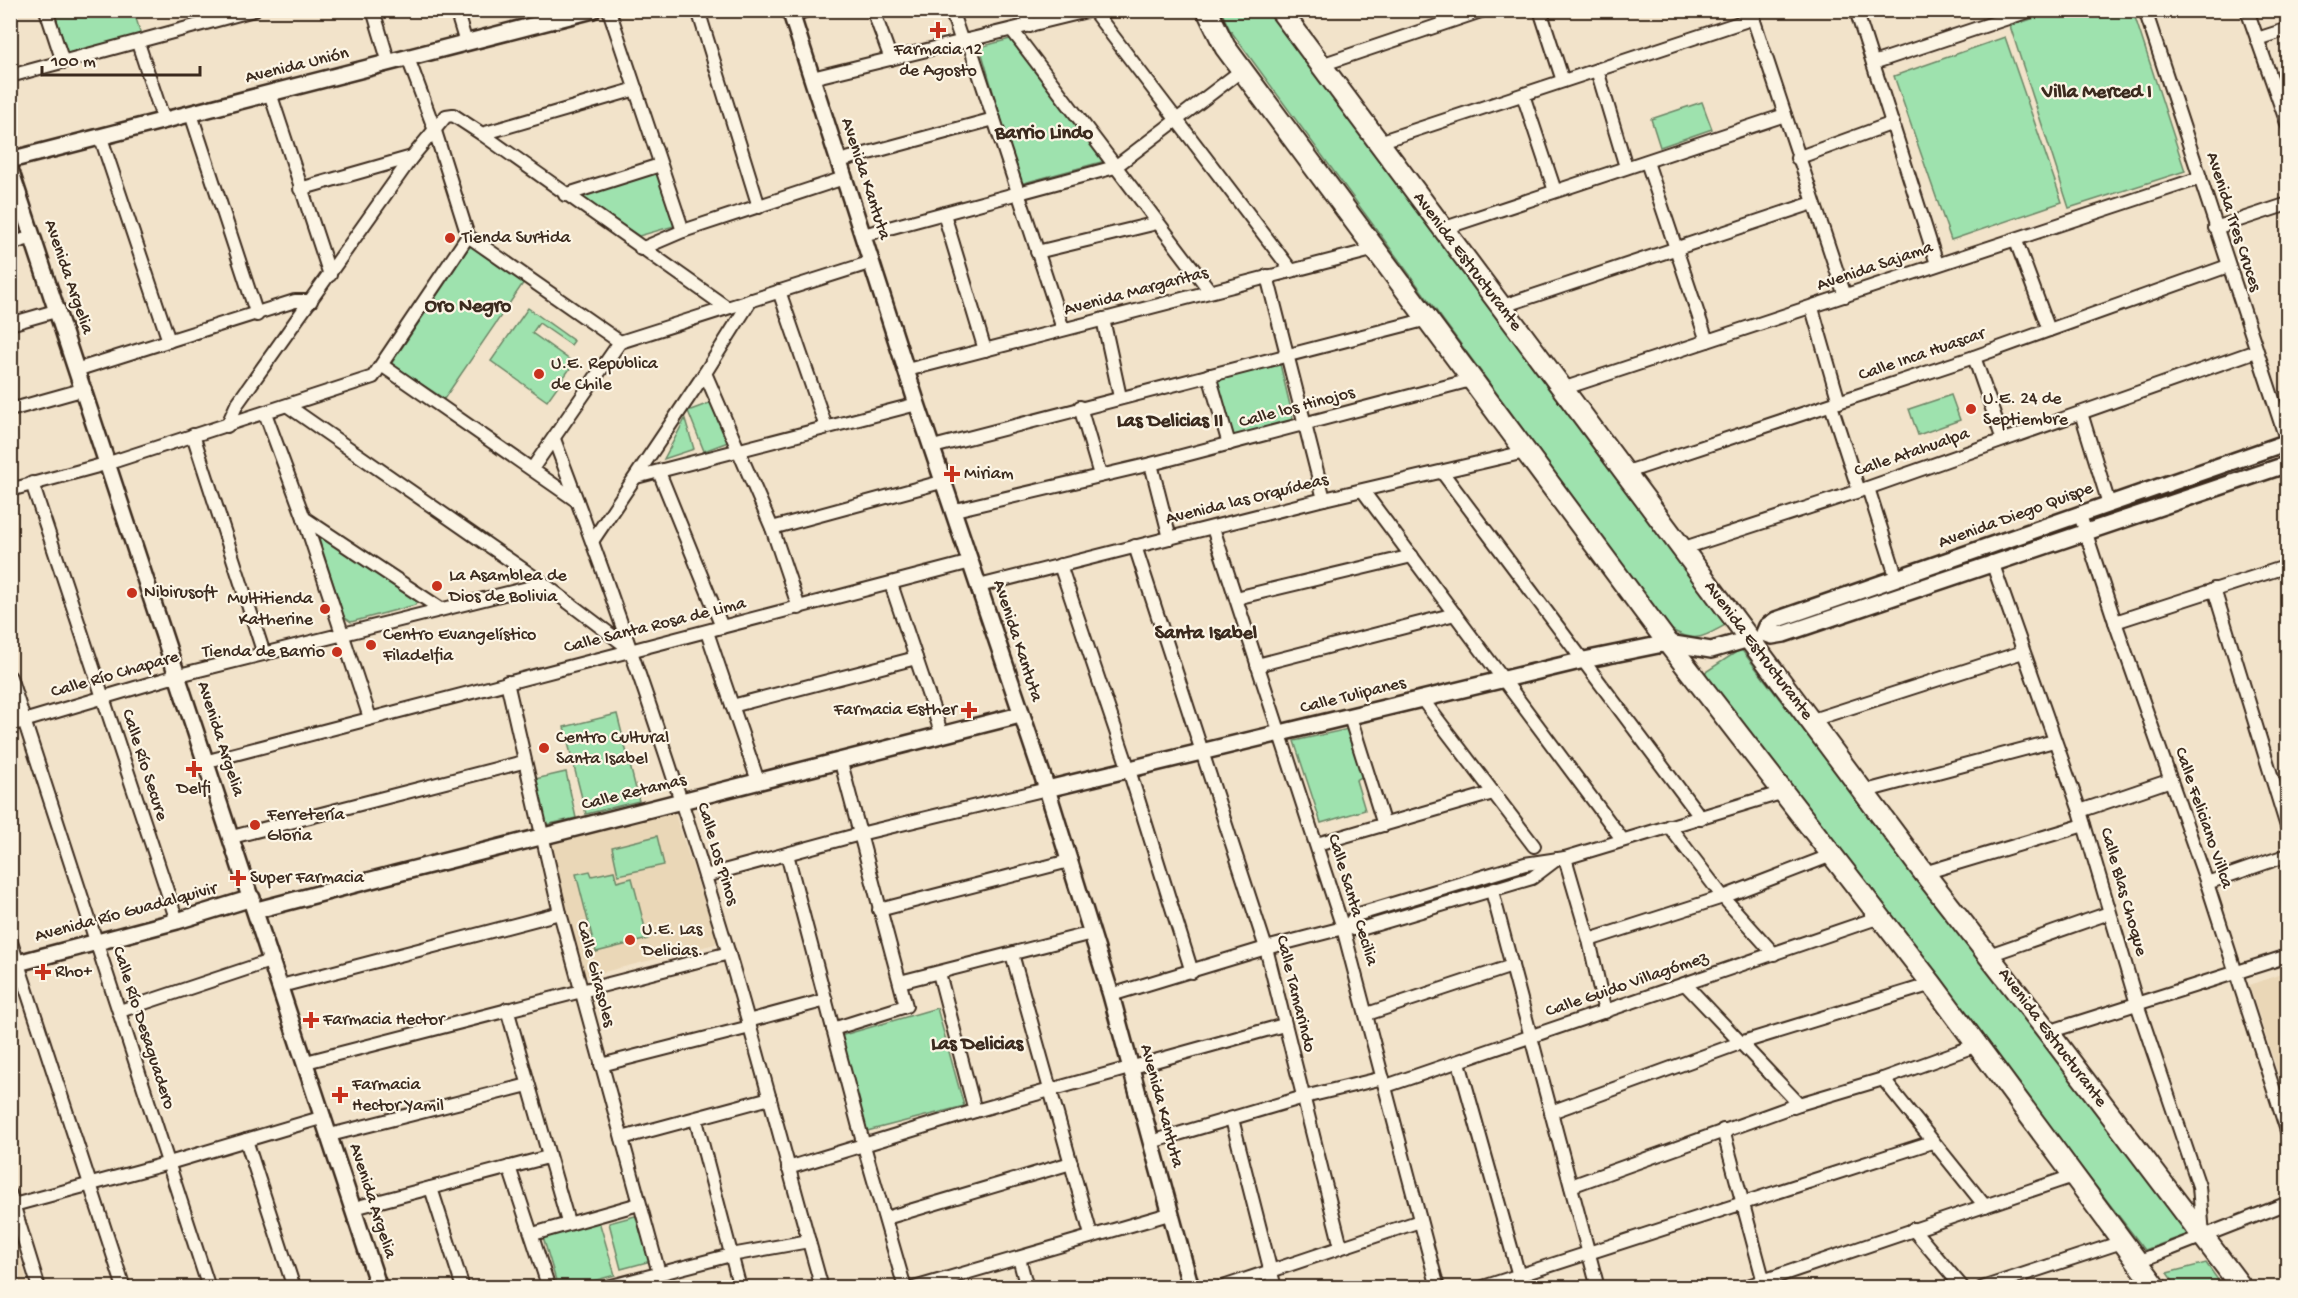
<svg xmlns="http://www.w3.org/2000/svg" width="2298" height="1298" viewBox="0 0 2298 1298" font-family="'Gochi Hand',sans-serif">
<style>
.built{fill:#ead7b7}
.green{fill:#9ee2ae;stroke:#6c8666;stroke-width:1.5}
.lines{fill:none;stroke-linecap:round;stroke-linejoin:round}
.minor-casing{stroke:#3b2a1e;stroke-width:16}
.tertiary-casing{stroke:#3b2a1e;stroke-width:20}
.primary-casing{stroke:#3b2a1e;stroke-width:24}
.minor{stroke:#fcf5e5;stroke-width:12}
.tertiary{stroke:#fcf5e5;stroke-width:15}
.primary{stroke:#fcf5e5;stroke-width:20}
.poi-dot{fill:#c8321e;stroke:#fcf5e5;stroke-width:2}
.labels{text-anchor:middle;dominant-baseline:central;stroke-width:4.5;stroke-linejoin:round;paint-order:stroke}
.poi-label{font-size:18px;fill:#3b2a1e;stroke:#fcf5e5;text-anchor:start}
.street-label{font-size:18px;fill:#3b2a1e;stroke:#fcf5e5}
.neighbourhood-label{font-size:20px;font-weight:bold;fill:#3b2a1e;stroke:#fcf5e5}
</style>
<rect width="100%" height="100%" fill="#f2e3ca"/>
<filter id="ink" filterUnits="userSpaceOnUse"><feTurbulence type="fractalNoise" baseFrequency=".0167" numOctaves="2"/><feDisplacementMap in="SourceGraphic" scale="12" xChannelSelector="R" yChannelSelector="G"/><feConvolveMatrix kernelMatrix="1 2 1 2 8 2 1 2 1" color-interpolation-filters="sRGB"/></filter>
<g filter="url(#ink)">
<!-- built -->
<g class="built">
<polygon points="671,812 675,814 717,940 715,944 588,976 584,974 548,845"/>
<polygon points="2287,972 2288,972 2287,1100 2249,985"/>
<polygon points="10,1228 11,1228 29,1287 11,1287"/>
</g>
<!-- green -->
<g class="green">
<polygon points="2059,10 2133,11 2185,171 2069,208 2010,26"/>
<polygon points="54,11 134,11 141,35 67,54"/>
<path d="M 1221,11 L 1268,11 L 1727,624 C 1703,637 1696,644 1670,629 L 1230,30 Z"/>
<polygon points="2005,37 2062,202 1951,240 1894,76"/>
<polygon points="1010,39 1105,161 1020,184 980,47"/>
<polygon points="1702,102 1712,129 1660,147 1651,119"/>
<polygon points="657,171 681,224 639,236 579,195"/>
<polygon points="470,246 524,282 444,399 391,364"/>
<polygon points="528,308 574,341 571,345 539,323 532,333 574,363 547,401 491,361"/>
<polygon points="1280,364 1294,422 1232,437 1217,379"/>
<polygon points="1951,395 1960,420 1918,435 1909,409"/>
<polygon points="712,402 728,442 704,451 688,411"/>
<polygon points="685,419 694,449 664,459"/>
<polygon points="327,537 408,593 417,601 415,605 351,622 344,617 319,539"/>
<polygon points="1741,649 2191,1233 2145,1250 1701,675"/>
<polygon points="617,714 639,801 586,814 564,727"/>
<polygon points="1348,729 1367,774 1356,780 1365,810 1321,823 1294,741"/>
<polygon points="566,772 576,818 545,825 535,779"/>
<polygon points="657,836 664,865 618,875 612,847"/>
<polygon points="590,871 592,876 614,871 617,882 632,878 648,939 596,952 576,874"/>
<polygon points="937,1008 964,1106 867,1131 840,1036"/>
<polygon points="639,1215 651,1261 621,1269 609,1223"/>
<polygon points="599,1221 615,1275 571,1287 558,1287 543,1237"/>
<polygon points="2206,1263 2223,1287 2177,1287 2167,1273"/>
</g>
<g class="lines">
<defs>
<g id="minor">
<polyline points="46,10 63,62"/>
<polyline points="373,10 389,63"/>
<polyline points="456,10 466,43"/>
<polyline points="609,10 683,231"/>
<polyline points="698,10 759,207"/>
<polyline points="873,10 891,59"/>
<polyline points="951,10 962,42"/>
<polyline points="1026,10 1030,26"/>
<polyline points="1093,10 1291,270"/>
<polyline points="1540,10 1563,81"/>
<polyline points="1856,10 1937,264"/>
<polyline points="2145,10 2288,445"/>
<polyline points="2247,10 2288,126"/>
<polyline points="1751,12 1845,296"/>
<polyline points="792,16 807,10"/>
<polyline points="1012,30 1210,291"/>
<polyline points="2257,39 2288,29"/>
<polyline points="968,40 1063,329"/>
<polyline points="138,43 164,121"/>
<polyline points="408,58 434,128 468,236"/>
<polyline points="1873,63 2032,10"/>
<polyline points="1321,65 1484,10"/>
<polyline points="1597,70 1626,167"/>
<polyline points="10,76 254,10"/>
<polyline points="812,78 1091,10"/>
<polyline points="270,93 330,275"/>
<polyline points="1523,95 1555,191"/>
<polyline points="191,114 257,315"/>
<polyline points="482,134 636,89"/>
<polyline points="101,138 169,341"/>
<polyline points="1379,142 1754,18"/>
<polyline points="1797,158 1893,123"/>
<polyline points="839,161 994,119"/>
<polyline points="1647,162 1707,341"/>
<polyline points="300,189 412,157"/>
<polyline points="565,195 660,165"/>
<polyline points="944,214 985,350"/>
<polyline points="2215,228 2288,204"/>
<polyline points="1442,229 1785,115"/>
<polyline points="863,235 1115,167 1242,70"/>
<polyline points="468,236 620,342"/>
<polyline points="2016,241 2049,330"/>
<polyline points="10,244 33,237"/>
<polyline points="641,249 683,231 844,178"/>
<polyline points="1037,252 1157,223"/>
<polyline points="1267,276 1324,499"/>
<polyline points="779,291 826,427"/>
<polyline points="1500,307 1813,203"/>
<polyline points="1812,308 1839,402"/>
<polyline points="1103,319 1120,397"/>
<polyline points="10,324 59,310"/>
<polyline points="620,342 872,262"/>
<polyline points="1974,357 2003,440"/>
<polyline points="383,366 577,501"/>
<polyline points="79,369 295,301 311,301"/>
<polyline points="907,370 1376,249"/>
<polyline points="705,373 772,528 799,608"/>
<polyline points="1209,375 1229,444"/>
<polyline points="1562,389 2200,178"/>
<polyline points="1831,405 1859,491"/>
<polyline points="288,406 544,584 631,650"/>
<polyline points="1080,407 1100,475"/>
<polyline points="10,410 85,389"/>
<polyline points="265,413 304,518 370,718"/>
<polyline points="2081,413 2109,504"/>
<polyline points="227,426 237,404 412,157 446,116 453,115 482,134 726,307"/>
<polyline points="193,435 264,654"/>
<path d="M 554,439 C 618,608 676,778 728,951 C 761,1062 790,1175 822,1288"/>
<polyline points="933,447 1428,319"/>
<polyline points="1151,464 1170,538"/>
<polyline points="532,469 620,342"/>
<polyline points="659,472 722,627"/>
<polyline points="1442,472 1701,818"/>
<polyline points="1624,473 1974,357 2228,266"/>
<polyline points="636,477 917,404"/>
<polyline points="32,483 177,921"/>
<polyline points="1868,488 1897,579"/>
<polyline points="10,490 109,463 373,377 468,236"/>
<polyline points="1363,491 1622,839"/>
<polyline points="955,510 1151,464 1471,380"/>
<polyline points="2080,515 2115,622 2207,883 2288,1134"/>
<polyline points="304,518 441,609"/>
<polyline points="772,528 945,481"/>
<polyline points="1213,528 1343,928 1438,1288"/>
<polyline points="593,540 705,373 751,300"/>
<polyline points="1135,546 1266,948 1341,1247"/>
<polyline points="1681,549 1859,491 2256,351"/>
<polyline points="1992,562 2080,811 2137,1004 2199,1186 2203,1235"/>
<polyline points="1060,565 1129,770 1192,972"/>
<polyline points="891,584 942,735"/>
<polyline points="979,586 1324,499 1525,452"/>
<polyline points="2214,589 2288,830"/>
<polyline points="1236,598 1412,556"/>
<polyline points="2115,622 2288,566"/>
<polyline points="707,632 758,781"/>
<polyline points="1257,665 1455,614"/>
<polyline points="10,677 209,1288"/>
<polyline points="507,682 560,913 659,1273"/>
<polyline points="1422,699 1534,846"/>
<polyline points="732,706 916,658"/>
<polyline points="1350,717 1384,825"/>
<polyline points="1809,721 2023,652"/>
<polyline points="10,725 179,675 544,584"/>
<polyline points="208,761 971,562"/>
<polyline points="1862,792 2054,741"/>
<polyline points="2080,811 2171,780"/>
<polyline points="1669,826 1723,897 1774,954"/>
<polyline points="232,837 523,762"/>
<polyline points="1317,844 1493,793"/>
<polyline points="787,854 864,1146 905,1288"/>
<polyline points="1565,858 1589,940 1605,1012"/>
<polyline points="1924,873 2084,825"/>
<polyline points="705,876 860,834 1047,789"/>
<polyline points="2207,883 2288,855"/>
<polyline points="1492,891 1598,1288"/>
<polyline points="879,910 1069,861"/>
<polyline points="1348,926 1354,929 1364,928 1532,878 1557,859"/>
<polyline points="10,939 124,1288"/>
<polyline points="1589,940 1723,897 1832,855"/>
<polyline points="1012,954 1091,1235"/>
<polyline points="1989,955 2109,913"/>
<polyline points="939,973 975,1111"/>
<polyline points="900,982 1092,933"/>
<polyline points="1685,984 1799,1104"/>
<polyline points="281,986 560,913"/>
<polyline points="1111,995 1266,948 1343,928 1348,926 1356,915 1525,864 1565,858 1784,792"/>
<polyline points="507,1009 568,1222"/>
<polyline points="120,1011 273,960"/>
<polyline points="1367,1014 1512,966"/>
<polyline points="748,1021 826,1000"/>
<polyline points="833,1029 906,1006 840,759"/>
<polyline points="2048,1032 2288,956"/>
<polyline points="306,1062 729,953"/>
<polyline points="1459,1062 1519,1276"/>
<polyline points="601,1065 750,1027"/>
<polyline points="1883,1079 1985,1206"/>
<polyline points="1386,1086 1880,917"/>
<polyline points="1551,1112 1740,1043 1932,984"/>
<polyline points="1232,1119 1275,1288"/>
<polyline points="696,1120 740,1288"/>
<polyline points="1723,1130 1765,1286"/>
<polyline points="330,1135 528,1085"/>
<polyline points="622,1138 770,1098"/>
<polyline points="246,1140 294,1288"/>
<polyline points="1151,1142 1304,1097 1383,1078"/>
<polyline points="509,1167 549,1288"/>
<polyline points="788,1168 975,1111 1284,1025"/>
<polyline points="1571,1186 1799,1104 1883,1079 1977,1045"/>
<polyline points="431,1188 463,1288"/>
<polyline points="10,1194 39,1288"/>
<polyline points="10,1206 169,1163 324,1117"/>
<polyline points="354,1208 548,1157"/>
<polyline points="886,1218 1071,1163"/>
<polyline points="1913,1229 1963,1288"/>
<polyline points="533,1234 639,1204"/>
<polyline points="1019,1258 1027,1288"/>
<polyline points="2137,1262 2288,1203"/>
<polyline points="604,1288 731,1255 809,1241"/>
<polyline points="914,1288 1169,1214"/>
<polyline points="1220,1288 1420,1221"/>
<polyline points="1480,1288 1932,1142"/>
<polyline points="1742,1288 2073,1176"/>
<polyline points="1982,1288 2122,1242"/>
</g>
<g id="tertiary">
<polyline points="790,10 917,404 1047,789 1111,995 1191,1288"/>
<polyline points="10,160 593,10"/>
<polyline points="10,169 379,1288"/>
<polyline points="2288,442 1776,620 1767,626 1764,633 1772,636 1784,634 2288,464"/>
<polyline points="1047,789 1584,660 1668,643 1711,650 1749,639"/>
<path d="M 257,910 C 511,843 766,779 1020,715"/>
<polyline points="10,965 177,921 252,898"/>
</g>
<g id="primary">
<polyline points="1207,10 1225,47 1668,643 1932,984 2157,1288"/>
<polyline points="1280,10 1924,873 2048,1032 2242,1288"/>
</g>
</defs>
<!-- minor casing -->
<use href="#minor" class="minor-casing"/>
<!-- tertiary casing -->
<use href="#tertiary" class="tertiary-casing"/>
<!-- primary casing -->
<use href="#primary" class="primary-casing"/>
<!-- minor -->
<use href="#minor" class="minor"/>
<!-- tertiary -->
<use href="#tertiary" class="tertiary"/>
<!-- primary -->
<use href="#primary" class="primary"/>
</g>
</g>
<!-- markers -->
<g class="poi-dot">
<path d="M935 21h6v6h6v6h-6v6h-6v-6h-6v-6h6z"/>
<circle cx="450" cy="238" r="6"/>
<circle cx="539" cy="374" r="6"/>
<circle cx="1971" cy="409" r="6"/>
<path d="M949 465h6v6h6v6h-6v6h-6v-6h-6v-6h6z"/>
<circle cx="437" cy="586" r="6"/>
<circle cx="132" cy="593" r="6"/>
<circle cx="325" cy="609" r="6"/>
<circle cx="371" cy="645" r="6"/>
<circle cx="337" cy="652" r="6"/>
<path d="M966 701h6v6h6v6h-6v6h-6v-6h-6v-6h6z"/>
<circle cx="544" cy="748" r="6"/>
<path d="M191 760h6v6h6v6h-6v6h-6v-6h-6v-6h6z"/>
<circle cx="255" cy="825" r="6"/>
<path d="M235 869h6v6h6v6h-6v6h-6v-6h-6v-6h6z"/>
<circle cx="630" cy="940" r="6"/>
<path d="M40 963h6v6h6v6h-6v6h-6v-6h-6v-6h6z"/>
<path d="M308 1011h6v6h6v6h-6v6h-6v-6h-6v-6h6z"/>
<path d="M337 1086h6v6h6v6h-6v6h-6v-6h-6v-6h6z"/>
</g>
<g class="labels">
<!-- poi labels -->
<g class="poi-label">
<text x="938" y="50" text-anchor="middle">Farmacia 12<tspan x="938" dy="21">de Agosto</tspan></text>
<text x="462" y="238">Tienda Surtida</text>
<text x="551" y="364">U.E. Republica<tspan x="551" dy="21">de Chile</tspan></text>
<text x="1983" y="399">U.E. 24 de<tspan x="1983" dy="21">Septiembre</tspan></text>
<text x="964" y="474">Miriam</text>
<text x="449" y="576">La Asamblea de<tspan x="449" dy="21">Dios de Bolivia</tspan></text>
<text x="144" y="593">Nibirusoft</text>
<text x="313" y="599" text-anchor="end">Multitienda<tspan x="313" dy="21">Katherine</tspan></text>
<text x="383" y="635">Centro Evangelístico<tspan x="383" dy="21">Filadelfia</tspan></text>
<text x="325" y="652" text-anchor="end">Tienda de Barrio</text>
<text x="957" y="710" text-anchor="end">Farmacia Esther</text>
<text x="556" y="738">Centro Cultural<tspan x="556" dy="21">Santa Isabel</tspan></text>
<text x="194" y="789" text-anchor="middle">Delfi</text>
<text x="267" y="815">Ferretería<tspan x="267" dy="21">Gloria</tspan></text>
<text x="250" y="878">Super Farmacia</text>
<text x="642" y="930">U.E. Las<tspan x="642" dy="21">Delicias.</tspan></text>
<text x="55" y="972">Rho+</text>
<text x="323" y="1020">Farmacia Hector</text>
<text x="352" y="1085">Farmacia<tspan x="352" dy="21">Hector Yamil</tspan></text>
</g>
<!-- street labels -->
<g class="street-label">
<text transform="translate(297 66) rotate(-14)">Avenida Unión</text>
<text transform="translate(865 179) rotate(72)">Avenida Kantuta</text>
<text transform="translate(2233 222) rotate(72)">Avenida Tres Cruces</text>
<text transform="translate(1467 262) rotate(53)">Avenida Estructurante</text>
<text transform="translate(1875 267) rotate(-19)">Avenida Sajama</text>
<text transform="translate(68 277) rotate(71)">Avenida Argelia</text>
<text transform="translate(1136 292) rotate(-15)">Avenida Margaritas</text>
<text transform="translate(1922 355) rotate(-19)">Calle Inca Huascar</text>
<text transform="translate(1297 408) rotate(-15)">Calle los Hinojos</text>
<text transform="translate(1912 453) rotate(-19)">Calle Atahualpa</text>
<text transform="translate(1247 500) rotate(-14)">Avenida las Orquídeas</text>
<text transform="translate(2016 516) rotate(-20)">Avenida Diego Quispe</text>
<text transform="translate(655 626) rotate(-14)">Calle Santa Rosa de Lima</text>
<text transform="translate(1017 641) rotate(72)">Avenida Kantuta</text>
<text transform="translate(1758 651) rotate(53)">Avenida Estructurante</text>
<text transform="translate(115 675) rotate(-16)">Calle Río Chapare</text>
<text transform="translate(1353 696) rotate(-14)">Calle Tulipanes</text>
<text transform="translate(220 739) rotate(72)">Avenida Argelia</text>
<text transform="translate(144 765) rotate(72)">Calle Río Secure</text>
<text transform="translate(634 793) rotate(-14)">Calle Retamas</text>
<text transform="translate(2203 818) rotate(71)">Calle Feliciano Villca</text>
<text transform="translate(717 854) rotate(73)">Calle Los Pinos</text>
<text transform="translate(2123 892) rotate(74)">Calle Blas Choque</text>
<text transform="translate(1352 900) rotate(73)">Calle Santa Cecilia</text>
<text transform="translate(126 913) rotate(-15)">Avenida Río Guadalquivir</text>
<text transform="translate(595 974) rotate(75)">Calle Girasoles</text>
<text transform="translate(1627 985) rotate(-19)">Calle Guido Villagómez</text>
<text transform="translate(1295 994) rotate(76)">Calle Tamarindo</text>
<text transform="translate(143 1028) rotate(72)">Calle Río Desaguadero</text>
<text transform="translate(2052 1038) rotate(53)">Avenida Estructurante</text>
<text transform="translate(1161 1106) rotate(75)">Avenida Kantuta</text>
<text transform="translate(372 1201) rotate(72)">Avenida Argelia</text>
</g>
<!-- neighbourhood labels -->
<g class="neighbourhood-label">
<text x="2097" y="93">Villa Merced I</text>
<text x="1044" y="134">Barrio Lindo</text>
<text x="468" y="307">Oro Negro</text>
<text x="1170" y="422">Las Delicias II</text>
<text x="1206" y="634">Santa Isabel</text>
<text x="977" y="1045">Las Delicias</text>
</g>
</g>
<!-- margin -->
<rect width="2298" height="1298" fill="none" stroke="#fcf5e5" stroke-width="36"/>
<rect x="18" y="18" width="2262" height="1262" fill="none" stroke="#3b2a1e" stroke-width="2" filter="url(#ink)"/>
<!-- scale -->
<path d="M42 66v9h158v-9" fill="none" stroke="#3b2a1e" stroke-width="3"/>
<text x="51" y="66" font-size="18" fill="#3b2a1e" stroke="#fcf5e5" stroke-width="4.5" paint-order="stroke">100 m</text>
</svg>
